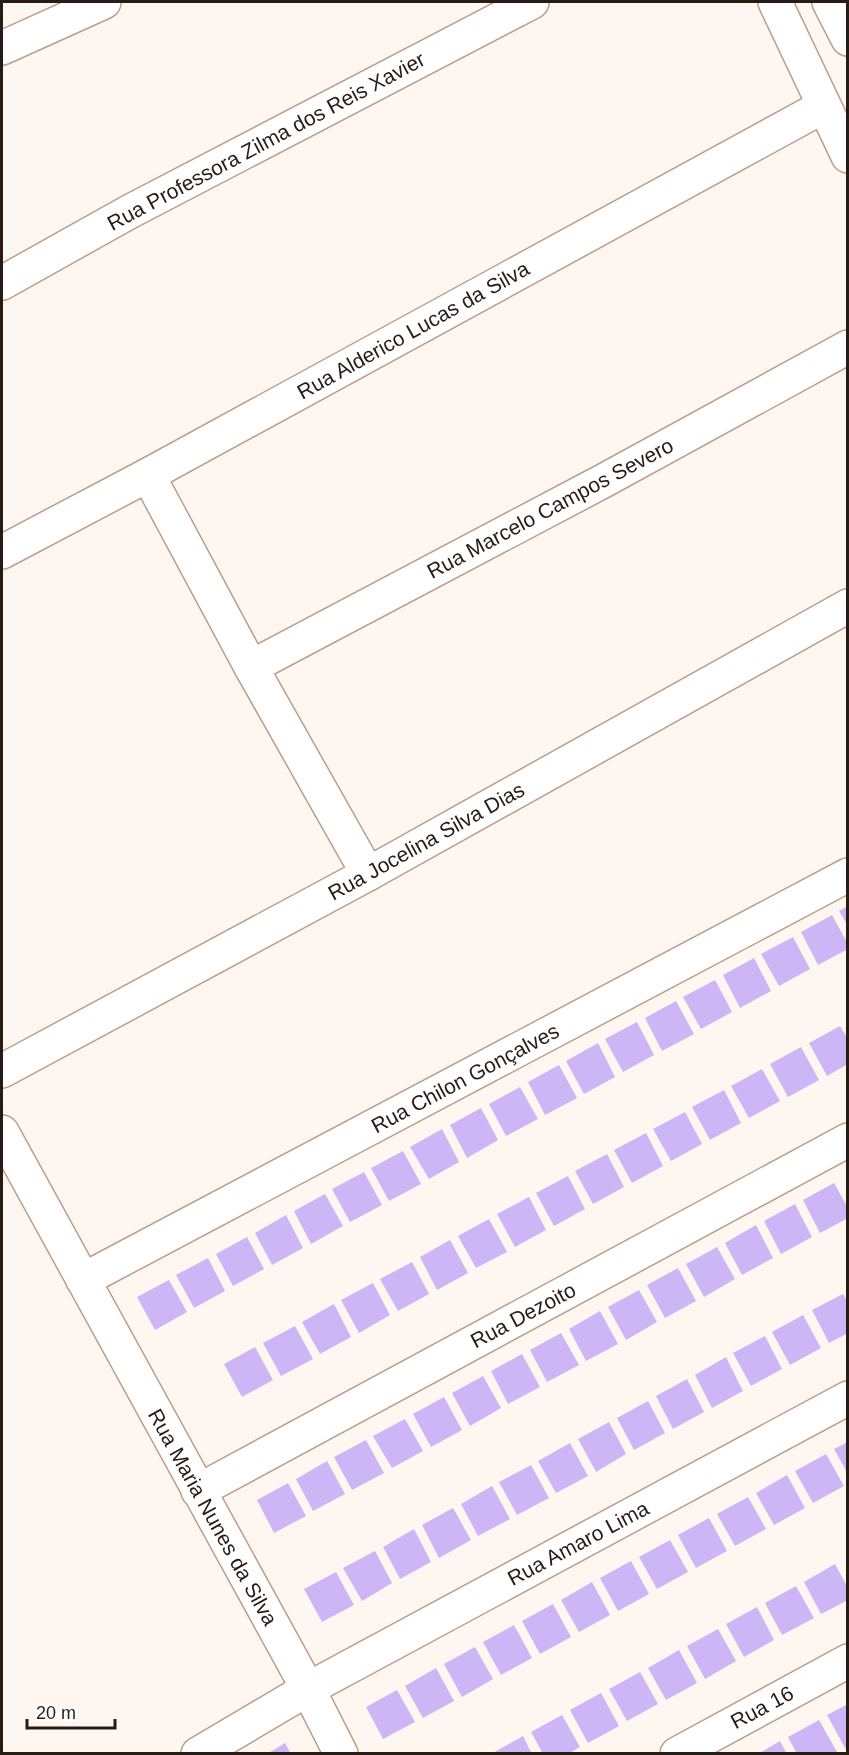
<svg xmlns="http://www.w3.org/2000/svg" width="849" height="1755" viewBox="0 0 849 1755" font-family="Helvetica,sans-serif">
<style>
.building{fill:#ccb6f6}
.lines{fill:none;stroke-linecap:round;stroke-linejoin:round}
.street-casing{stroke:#bf9d88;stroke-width:36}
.secondary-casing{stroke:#bf9d88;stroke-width:36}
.street{stroke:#fff;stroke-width:33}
.secondary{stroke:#fff;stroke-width:33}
.labels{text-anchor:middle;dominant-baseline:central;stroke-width:6;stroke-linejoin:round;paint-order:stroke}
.street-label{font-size:21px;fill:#281b13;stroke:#fff}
</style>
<rect width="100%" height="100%" fill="#fdf6f1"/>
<!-- building -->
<g class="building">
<polygon points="848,906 848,926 839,911"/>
<polygon points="832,915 848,944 848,949 818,965 801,932"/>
<polygon points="793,937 810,969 779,986 761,954"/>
<polygon points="754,958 771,991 740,1008 723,975"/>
<polygon points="715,980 732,1012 701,1029 683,997"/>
<polygon points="676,1001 694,1034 662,1051 645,1018"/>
<polygon points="637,1022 654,1055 623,1072 605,1039"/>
<polygon points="840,1026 848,1039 848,1064 827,1076 809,1043"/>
<polygon points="598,1043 615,1077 584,1094 566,1061"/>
<polygon points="801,1047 819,1080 788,1097 770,1064"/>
<polygon points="559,1065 577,1098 545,1115 528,1082"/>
<polygon points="762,1069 780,1101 749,1118 731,1086"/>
<polygon points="520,1087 538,1119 506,1136 489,1104"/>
<polygon points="724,1090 741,1123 710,1140 692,1107"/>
<polygon points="481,1108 498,1140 467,1158 450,1125"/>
<polygon points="685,1112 702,1144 671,1161 653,1129"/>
<polygon points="442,1129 459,1162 429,1179 410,1147"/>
<polygon points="646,1133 663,1166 632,1183 614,1150"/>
<polygon points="403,1151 421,1184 389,1201 371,1168"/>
<polygon points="607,1154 624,1187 593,1204 575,1171"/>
<polygon points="364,1172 382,1205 350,1222 332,1189"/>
<polygon points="568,1176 585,1209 554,1226 536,1193"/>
<polygon points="834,1183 848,1208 848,1218 820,1233 803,1200"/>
<polygon points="325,1194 343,1226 311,1244 294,1211"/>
<polygon points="529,1197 546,1230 515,1247 497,1214"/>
<polygon points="795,1204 812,1237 781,1254 764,1221"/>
<polygon points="286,1215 303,1248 272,1265 255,1233"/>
<polygon points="489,1219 507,1252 476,1268 458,1236"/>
<polygon points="756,1225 773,1258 742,1275 725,1243"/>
<polygon points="247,1237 264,1269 233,1286 216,1254"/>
<polygon points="450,1240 468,1273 437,1290 420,1257"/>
<polygon points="717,1247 735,1279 704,1297 686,1264"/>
<polygon points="208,1258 225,1291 194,1308 176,1275"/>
<polygon points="412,1262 429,1294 398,1311 380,1279"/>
<polygon points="678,1268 696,1301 665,1318 647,1285"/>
<polygon points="169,1280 187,1312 155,1330 137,1297"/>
<polygon points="373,1283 390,1315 359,1333 341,1300"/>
<polygon points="639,1290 657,1322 626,1340 608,1307"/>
<polygon points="843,1294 848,1303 848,1333 829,1343 812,1310"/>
<polygon points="334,1304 351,1337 320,1354 302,1322"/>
<polygon points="600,1311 618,1344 586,1361 569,1329"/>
<polygon points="803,1315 821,1348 790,1365 772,1332"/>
<polygon points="295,1326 313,1359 281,1376 263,1343"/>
<polygon points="561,1333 579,1365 547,1382 530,1350"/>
<polygon points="765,1336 782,1369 751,1386 733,1353"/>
<polygon points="255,1347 273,1380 242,1397 224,1364"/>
<polygon points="522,1354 540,1387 508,1404 491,1371"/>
<polygon points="726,1357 743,1391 712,1408 695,1375"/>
<polygon points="483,1376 501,1408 470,1426 452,1393"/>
<polygon points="687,1379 704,1412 673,1429 656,1396"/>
<polygon points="444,1397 462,1430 431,1447 413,1414"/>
<polygon points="648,1401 665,1433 634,1450 617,1418"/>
<polygon points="405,1419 423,1451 392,1468 373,1436"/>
<polygon points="609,1422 626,1454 596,1472 578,1439"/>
<polygon points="366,1440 384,1473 352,1490 334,1457"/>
<polygon points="848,1442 848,1474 834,1449"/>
<polygon points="570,1443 588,1476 556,1493 538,1461"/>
<polygon points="826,1454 844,1486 813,1503 795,1471"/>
<polygon points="327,1461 345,1494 313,1511 296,1479"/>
<polygon points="531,1465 549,1498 517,1515 499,1482"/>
<polygon points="787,1475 805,1508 774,1525 756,1493"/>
<polygon points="288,1483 306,1516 274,1533 257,1500"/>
<polygon points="492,1486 510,1519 478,1536 461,1504"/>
<polygon points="748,1497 766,1529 735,1546 717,1514"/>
<polygon points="453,1508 471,1540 439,1558 422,1525"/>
<polygon points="709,1518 727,1551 696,1568 678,1535"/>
<polygon points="414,1529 431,1562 400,1579 383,1547"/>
<polygon points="670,1540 688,1572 657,1589 639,1557"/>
<polygon points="375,1551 392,1583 362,1601 343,1568"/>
<polygon points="631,1561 649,1594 618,1611 600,1578"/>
<polygon points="835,1564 848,1588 848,1600 821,1614 804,1582"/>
<polygon points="336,1572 354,1605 322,1622 304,1589"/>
<polygon points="592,1582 610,1615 579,1632 561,1600"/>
<polygon points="796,1586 814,1618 782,1635 765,1603"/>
<polygon points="553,1604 571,1637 540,1654 522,1621"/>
<polygon points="757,1607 774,1640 744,1657 726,1624"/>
<polygon points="514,1625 532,1658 501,1675 483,1642"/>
<polygon points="718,1629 736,1661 705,1679 687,1646"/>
<polygon points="475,1647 493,1679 462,1697 444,1664"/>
<polygon points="679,1650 697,1683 666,1700 648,1668"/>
<polygon points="436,1668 454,1701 423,1718 405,1686"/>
<polygon points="640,1672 658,1704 627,1721 609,1689"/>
<polygon points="397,1690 415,1722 383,1739 366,1707"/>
<polygon points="601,1693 619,1726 588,1743 570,1710"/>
<polygon points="848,1704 848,1746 845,1748 827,1715"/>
<polygon points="562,1715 580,1747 568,1754 543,1754 531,1732"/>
<polygon points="819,1720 837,1752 797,1754 788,1737"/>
<polygon points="523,1736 532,1754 491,1754"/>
<polygon points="780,1741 787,1754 758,1754"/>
<polygon points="285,1743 291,1754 267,1754"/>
</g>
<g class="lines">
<defs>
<g id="street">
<polyline points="2,48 104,2"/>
<polyline points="2,283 129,212 532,2"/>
<polyline points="148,475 251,667 368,874"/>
<polyline points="2,552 148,475 824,106"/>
<polyline points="251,667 605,480 848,347"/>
<polyline points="2,1071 368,874 848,606"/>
<polyline points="2,1132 308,1689 341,1754"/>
<polyline points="83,1280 848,875"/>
<polyline points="198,1491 848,1140"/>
<polyline points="198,1754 308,1689 848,1398"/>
<polyline points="677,1754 848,1661"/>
</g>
<g id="secondary">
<polyline points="775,2 848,156"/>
<polyline points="829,2 848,39"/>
</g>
</defs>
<!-- street casing -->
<use href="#street" class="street-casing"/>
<!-- secondary casing -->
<use href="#secondary" class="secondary-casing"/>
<!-- street -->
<use href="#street" class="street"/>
<!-- secondary -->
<use href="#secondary" class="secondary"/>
</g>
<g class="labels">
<!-- street labels -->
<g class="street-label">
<text transform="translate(266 141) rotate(-28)">Rua Professora Zilma dos Reis Xavier</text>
<text transform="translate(413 330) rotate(-29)">Rua Alderico Lucas da Silva</text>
<text transform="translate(550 508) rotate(-28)">Rua Marcelo Campos Severo</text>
<text transform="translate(426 841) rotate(-29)">Rua Jocelina Silva Dias</text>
<text transform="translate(465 1078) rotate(-28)">Rua Chilon Gonçalves</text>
<text transform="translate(523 1315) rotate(-28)">Rua Dezoito</text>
<text transform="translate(213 1517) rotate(61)">Rua Maria Nunes da Silva</text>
<text transform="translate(578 1543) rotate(-28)">Rua Amaro Lima</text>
<text transform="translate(762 1707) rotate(-28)">Rua 16</text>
</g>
</g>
<!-- border -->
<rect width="849" height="1755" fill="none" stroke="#281b13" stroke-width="6"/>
<!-- scale -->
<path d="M27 1719v9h88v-9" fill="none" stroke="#281b13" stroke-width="3"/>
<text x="36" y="1719" font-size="18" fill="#281b13" stroke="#ffffff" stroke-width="4.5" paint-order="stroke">20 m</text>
</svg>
